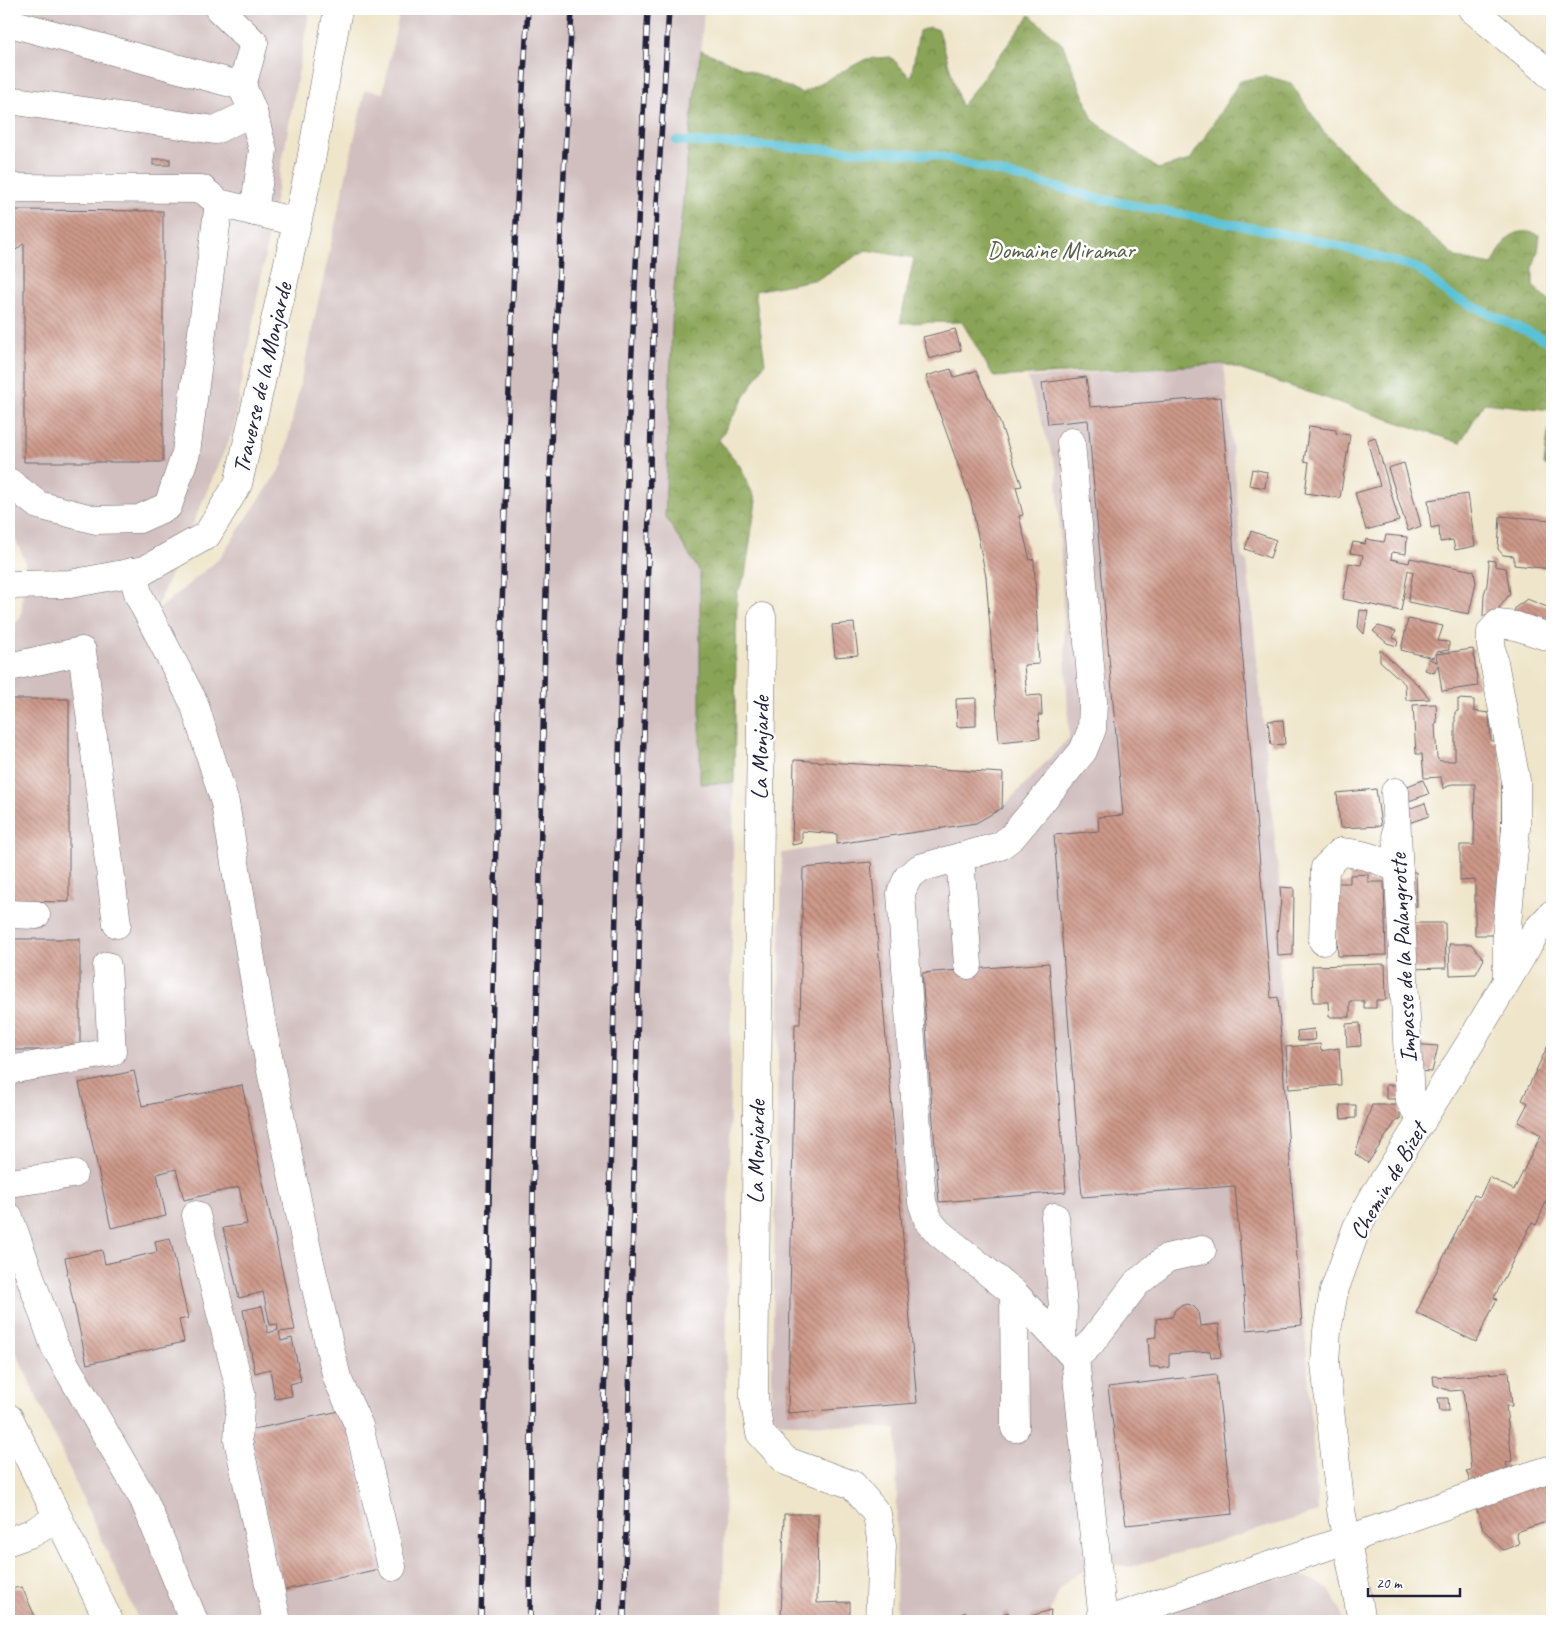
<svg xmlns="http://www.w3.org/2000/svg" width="1561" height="1630" viewBox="0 0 1561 1630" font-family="Caveat,sans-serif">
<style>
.industrial{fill:#d1bfbf}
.forest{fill:url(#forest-crowns);stroke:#566348}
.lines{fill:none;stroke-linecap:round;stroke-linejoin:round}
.stream{stroke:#5ac2d7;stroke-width:9}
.building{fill:url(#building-back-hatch)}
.minor-casing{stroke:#6a666d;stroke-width:29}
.minor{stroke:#fff;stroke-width:28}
.rail-casing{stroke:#22223b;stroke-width:5.5}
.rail{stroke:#fff;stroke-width:4;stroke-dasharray:11;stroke-linecap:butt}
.labels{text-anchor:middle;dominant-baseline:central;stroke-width:5;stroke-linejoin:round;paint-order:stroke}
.park-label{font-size:24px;fill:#596049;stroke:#fff}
.street-label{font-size:24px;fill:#22223b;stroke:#fff}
</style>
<defs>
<pattern id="forest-crowns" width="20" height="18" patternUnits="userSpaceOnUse" patternTransform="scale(1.25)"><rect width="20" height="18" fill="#89a456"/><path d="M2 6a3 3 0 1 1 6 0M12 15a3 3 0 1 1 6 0" fill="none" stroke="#708548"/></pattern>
<pattern id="building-back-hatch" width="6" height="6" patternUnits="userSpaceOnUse" patternTransform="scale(1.25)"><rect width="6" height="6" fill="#cd9889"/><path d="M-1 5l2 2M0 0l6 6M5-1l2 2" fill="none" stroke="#a67c71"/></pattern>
</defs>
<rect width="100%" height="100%" fill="#fff"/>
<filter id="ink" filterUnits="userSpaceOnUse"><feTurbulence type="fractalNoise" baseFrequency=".02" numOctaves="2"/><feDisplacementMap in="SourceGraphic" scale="10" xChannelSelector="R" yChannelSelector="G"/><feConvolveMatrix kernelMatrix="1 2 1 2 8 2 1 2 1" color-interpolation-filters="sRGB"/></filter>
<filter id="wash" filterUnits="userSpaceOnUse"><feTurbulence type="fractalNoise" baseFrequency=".0096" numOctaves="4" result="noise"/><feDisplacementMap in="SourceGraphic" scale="20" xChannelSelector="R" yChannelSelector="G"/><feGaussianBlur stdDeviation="1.12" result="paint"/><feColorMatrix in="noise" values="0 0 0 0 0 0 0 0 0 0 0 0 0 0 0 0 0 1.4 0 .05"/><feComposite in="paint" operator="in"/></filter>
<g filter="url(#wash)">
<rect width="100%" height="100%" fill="#efe5ca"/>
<!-- industrial -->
<g class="industrial">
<polygon points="9,9 310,9 233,431 154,613 219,559 282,466 365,90 383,93 400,9 704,9 701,50 691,121 665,516 700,572 700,784 734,783 723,1621 139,1621 9,1337 9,631 21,617 25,561 9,525"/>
<polygon points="1224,364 1236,485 1241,556 1247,560 1281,900 1277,937 1318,1512 1131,1567 1113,1564 1093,1566 1070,1578 1060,1589 1051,1610 1050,1621 896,1621 897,1429 771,1422 782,853 976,823 1002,808 1069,738 1057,471 1028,378"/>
<polygon points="1302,1576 1317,1582 1329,1590 1340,1609 1342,1621 1145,1621 1230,1588"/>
</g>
<!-- forest -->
<path class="forest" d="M 1030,15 L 1063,45 L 1093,120 L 1158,169 L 1190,160 L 1240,81 L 1266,76 L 1291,83 L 1323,131 L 1402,211 L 1457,258 L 1492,265 C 1504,242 1510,224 1540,235 L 1538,251 L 1533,267 L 1533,286 L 1549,301 L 1552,298 L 1552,467 L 1544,465 L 1551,410 L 1484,403 L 1460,443 L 1224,364 L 994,377 L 962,322 L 900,323 L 914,258 L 866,250 L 818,279 L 755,291 L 765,363 L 719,440 L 740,466 L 756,501 L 745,576 L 737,593 L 734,783 L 700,784 L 700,572 L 665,516 L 673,299 L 691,121 L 701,50 L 802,93 L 866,59 L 891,57 L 911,78 L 919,31 L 930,27 L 939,30 L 961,107 Z"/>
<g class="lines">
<!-- stream -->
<polyline class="stream" points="676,141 934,155 1101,199 1316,240 1418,268 1451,296 1552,343"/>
</g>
<g id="blocks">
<!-- building -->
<g class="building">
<rect x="153" y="159" width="17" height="6"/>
<polygon points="16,210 163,211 163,462 24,462 24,243 16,250 9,243 9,220 16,213"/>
<polygon points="955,329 961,350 929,359 923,337"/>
<polygon points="951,369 954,377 976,371 999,420 1022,486 1016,487 1023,515 1019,516 1030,560 1034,559 1039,664 1024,665 1027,696 1041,695 1042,715 1038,715 1040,738 999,742 986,577 971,501 926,376"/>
<polygon points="1086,377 1090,407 1221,397 1271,998 1278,997 1302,1325 1247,1330 1235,1186 1082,1197 1054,835 1099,831 1098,817 1123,815 1088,420 1048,424 1042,383"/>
<polygon points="1309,426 1336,430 1336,433 1350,435 1340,498 1305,493 1309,462 1304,461"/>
<polygon points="1375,437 1399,521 1366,530 1355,493 1380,486 1367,440"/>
<polygon points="1404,463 1421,526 1408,531 1388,468"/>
<polygon points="1252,469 1267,472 1265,488 1249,485"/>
<polygon points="1468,494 1475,546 1455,550 1453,540 1440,542 1439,526 1431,528 1428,500"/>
<polygon points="1500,516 1552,520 1552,569 1514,565 1514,556 1503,555 1498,549"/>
<polygon points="1251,531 1276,540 1270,558 1245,549"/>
<polygon points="1386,535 1407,537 1406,554 1392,552 1391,559 1409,563 1410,558 1474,571 1476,583 1469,614 1408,602 1413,572 1408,570 1401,611 1343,599 1349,563 1361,565 1363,555 1350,553 1353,542 1365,544 1366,539 1384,542"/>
<polygon points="1488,560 1495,561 1495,566 1506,568 1510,594 1495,613 1483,616 1484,594 1487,585 1489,564"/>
<polygon points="1527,599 1552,609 1552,628 1512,615 1516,607"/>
<polygon points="1360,610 1368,611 1364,634 1358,627"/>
<polygon points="1408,619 1443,626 1438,641 1449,642 1449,650 1436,652 1433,658 1401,650"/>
<polygon points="854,623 858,655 835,657 832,625"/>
<polygon points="1378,626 1396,631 1393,638 1398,640 1397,646 1387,643 1373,631"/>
<polygon points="1473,649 1478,686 1442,691 1438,665 1434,673 1425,670 1429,659 1437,662 1436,654"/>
<polygon points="1380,650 1418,685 1430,699 1406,700 1405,684 1380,661"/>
<polygon points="976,698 976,726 957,727 956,699"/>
<polygon points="9,699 69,699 69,902 9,901"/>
<polygon points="1458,699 1474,700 1474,711 1489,713 1491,741 1500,741 1502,784 1500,921 1495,935 1475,935 1475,880 1460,881 1460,845 1474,845 1475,784 1452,784 1443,789 1441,777 1424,778 1422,754 1416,754 1413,705 1434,704 1436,704 1437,723 1435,725 1437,758 1440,761 1455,761 1455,712 1458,711"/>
<polygon points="1283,720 1285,744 1271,745 1268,721"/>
<polygon points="794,760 1003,773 1002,808 976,823 837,844 837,834 802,831 802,843 792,845"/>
<polygon points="1423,780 1429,794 1403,803 1402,788"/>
<polygon points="1376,789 1381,826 1340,828 1337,793"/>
<polygon points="1425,803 1429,816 1403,825 1402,811"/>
<polygon points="871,862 917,1403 788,1413 795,1024 800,1024 803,868"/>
<polygon points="1416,872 1417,906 1407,906 1406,873"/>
<polygon points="1368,874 1368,882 1384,882 1386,955 1338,956 1334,883 1350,883 1350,875"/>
<polygon points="1280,887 1294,888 1293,955 1278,956 1277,935 1281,900"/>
<polygon points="1407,923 1445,923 1446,968 1408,969"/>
<rect x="9" y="939" width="71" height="111"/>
<polygon points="1449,944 1471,944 1484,959 1476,974 1450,975"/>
<polygon points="1049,963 1066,1192 939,1202 922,973"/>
<polygon points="1385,964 1386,1000 1376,1000 1376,1008 1364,1008 1364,1001 1350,1001 1350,1017 1329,1017 1328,1002 1313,1002 1312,966"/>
<polygon points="1360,1023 1361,1046 1347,1047 1346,1024"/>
<polygon points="1314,1029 1315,1040 1298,1041 1297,1031"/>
<polygon points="1552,1037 1552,1188 1536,1225 1532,1223 1494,1298 1497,1299 1476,1342 1416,1313 1474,1195 1480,1197 1489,1177 1514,1190 1541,1135 1518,1122 1528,1103 1522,1100"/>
<polygon points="1320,1044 1321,1051 1339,1048 1341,1085 1289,1089 1286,1047"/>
<polygon points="1412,1044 1438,1046 1432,1072 1415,1071"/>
<polygon points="134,1071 142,1106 242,1085 295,1330 279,1332 281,1341 292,1338 301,1381 290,1384 292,1396 275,1399 270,1369 255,1373 243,1310 262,1306 268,1333 278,1330 277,1324 270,1325 263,1292 239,1298 223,1228 247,1224 239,1187 184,1200 176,1169 157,1174 166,1216 111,1228 79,1083"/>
<polygon points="1386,1085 1400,1085 1401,1099 1386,1099"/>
<polygon points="1340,1105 1356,1105 1356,1118 1341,1119"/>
<polygon points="1372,1105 1400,1105 1400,1120 1396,1121 1368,1163 1355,1154"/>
<polygon points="170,1238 188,1318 179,1320 184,1342 87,1364 67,1273 68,1272 65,1258 102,1250 105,1264 157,1252 155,1241"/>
<polygon points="1187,1304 1193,1306 1198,1311 1200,1326 1219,1324 1221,1357 1211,1358 1210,1351 1169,1354 1169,1367 1159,1369 1159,1367 1150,1367 1148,1338 1156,1337 1156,1319 1172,1317 1175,1310 1180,1306"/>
<polygon points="1509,1372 1512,1406 1506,1406 1512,1461 1506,1463 1509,1474 1472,1486 1466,1471 1471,1470 1463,1390 1450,1391 1434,1385 1433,1376 1451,1377"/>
<polygon points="1216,1374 1233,1514 1126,1525 1108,1387"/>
<polygon points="1438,1398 1448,1398 1449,1411 1440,1411"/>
<polygon points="344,1410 379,1569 284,1590 250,1430"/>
<polygon points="1552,1478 1552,1520 1516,1532 1519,1544 1503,1550 1483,1529 1474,1500"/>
<polygon points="784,1514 818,1514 817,1603 850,1602 850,1621 781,1621"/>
<polygon points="22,1587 37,1621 9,1621 9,1589"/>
<polygon points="1051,1610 1050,1621 1022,1621 1034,1615"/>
<polygon points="966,1612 969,1621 944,1621"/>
<polygon points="1008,1612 1012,1621 1001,1621 1004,1620 1002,1614"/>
</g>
</g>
</g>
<g filter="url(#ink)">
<use href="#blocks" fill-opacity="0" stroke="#6a666d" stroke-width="1"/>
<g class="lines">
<defs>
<g id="minor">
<polyline points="219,9 254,43 242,86 253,112 263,150 254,212"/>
<polyline points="1472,9 1552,76"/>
<polyline points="9,18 14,24 242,86"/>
<polyline points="9,100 215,130 253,112"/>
<polyline points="9,188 202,189 219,203 297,222"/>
<polyline points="1071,442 1093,701 1092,729 1083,751 1012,837 1000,846 920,868 908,877 901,893 922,1202 928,1220 939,1233 1014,1293 1075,1358 1103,1621"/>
<polyline points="9,482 38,505 96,520 139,519 168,506 186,453 219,203"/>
<polyline points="132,572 139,596 194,703 225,803 263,1031 308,1254 337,1378 359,1426 392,1567"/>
<polyline points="9,585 70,584 145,570 207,535 238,484 310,166 338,9"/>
<polyline points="762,617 754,1398 760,1433 786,1461 853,1485 877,1514 882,1546 879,1621"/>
<polyline points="9,667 82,651 117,924"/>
<polyline points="1395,792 1410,1101 1422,1121"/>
<polyline points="960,857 968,965"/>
<polyline points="9,914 36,915"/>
<path d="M 1323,941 L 1325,868 L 1341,852 C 1364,854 1379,859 1399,870"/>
<polyline points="1507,980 1507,925 1516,828 1516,781 1491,646 1491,632 1498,624 1516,626 1552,638"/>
<polyline points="9,1070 112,1052 107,966"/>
<polyline points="9,1183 73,1174"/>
<polyline points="196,1215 241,1393 238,1440 277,1621"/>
<polyline points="9,1217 55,1347 144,1500 194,1621"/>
<polyline points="1055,1217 1063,1307 1062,1344"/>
<polyline points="1014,1293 1015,1428"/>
<polyline points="1075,1358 1090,1344 1136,1284 1167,1258 1202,1250"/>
<polyline points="9,1418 109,1621"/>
<polyline points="9,1541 32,1533 58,1518"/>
<polyline points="1105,1621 1346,1540 1523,1478 1552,1469"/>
<polyline points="1362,1621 1341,1510 1325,1364 1327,1331 1334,1291 1357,1227 1374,1196 1469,1045 1537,930 1552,914"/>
</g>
</defs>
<!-- minor casing -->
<use href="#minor" class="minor-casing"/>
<!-- minor -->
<use href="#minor" class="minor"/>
<defs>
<g id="rail">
<path d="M 481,1621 C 484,1359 490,1097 496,835 C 503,559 510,284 528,9"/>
<polyline points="530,1621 532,1245 546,593 552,420 572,9"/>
<polyline points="598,1621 612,1102 621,667 629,416 648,9"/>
<polyline points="624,1621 654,291 657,203 669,9"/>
</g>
</defs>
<!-- rail casing -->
<use href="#rail" class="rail-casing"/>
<!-- rail -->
<use href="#rail" class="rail"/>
</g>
</g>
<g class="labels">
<!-- park labels -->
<g class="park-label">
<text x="1061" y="250">Domaine Miramar</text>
</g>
<!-- street labels -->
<g class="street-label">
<text transform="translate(262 378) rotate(-77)">Traverse de la Monjarde</text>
<text transform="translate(760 748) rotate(-89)">La Monjarde</text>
<text transform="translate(1403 958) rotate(-93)">Impasse de la Palangrotte</text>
<text transform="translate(756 1152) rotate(-89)">La Monjarde</text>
<text transform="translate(1388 1181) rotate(-60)">Chemin de Bizet</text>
</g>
</g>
<!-- margin -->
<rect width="1561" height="1630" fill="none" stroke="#fff" stroke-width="30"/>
<!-- scale -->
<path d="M1368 1588v8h92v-8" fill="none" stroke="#22223b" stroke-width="2.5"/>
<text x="1376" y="1588" font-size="15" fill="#22223b" stroke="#ffffff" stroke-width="4" paint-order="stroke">20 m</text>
</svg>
